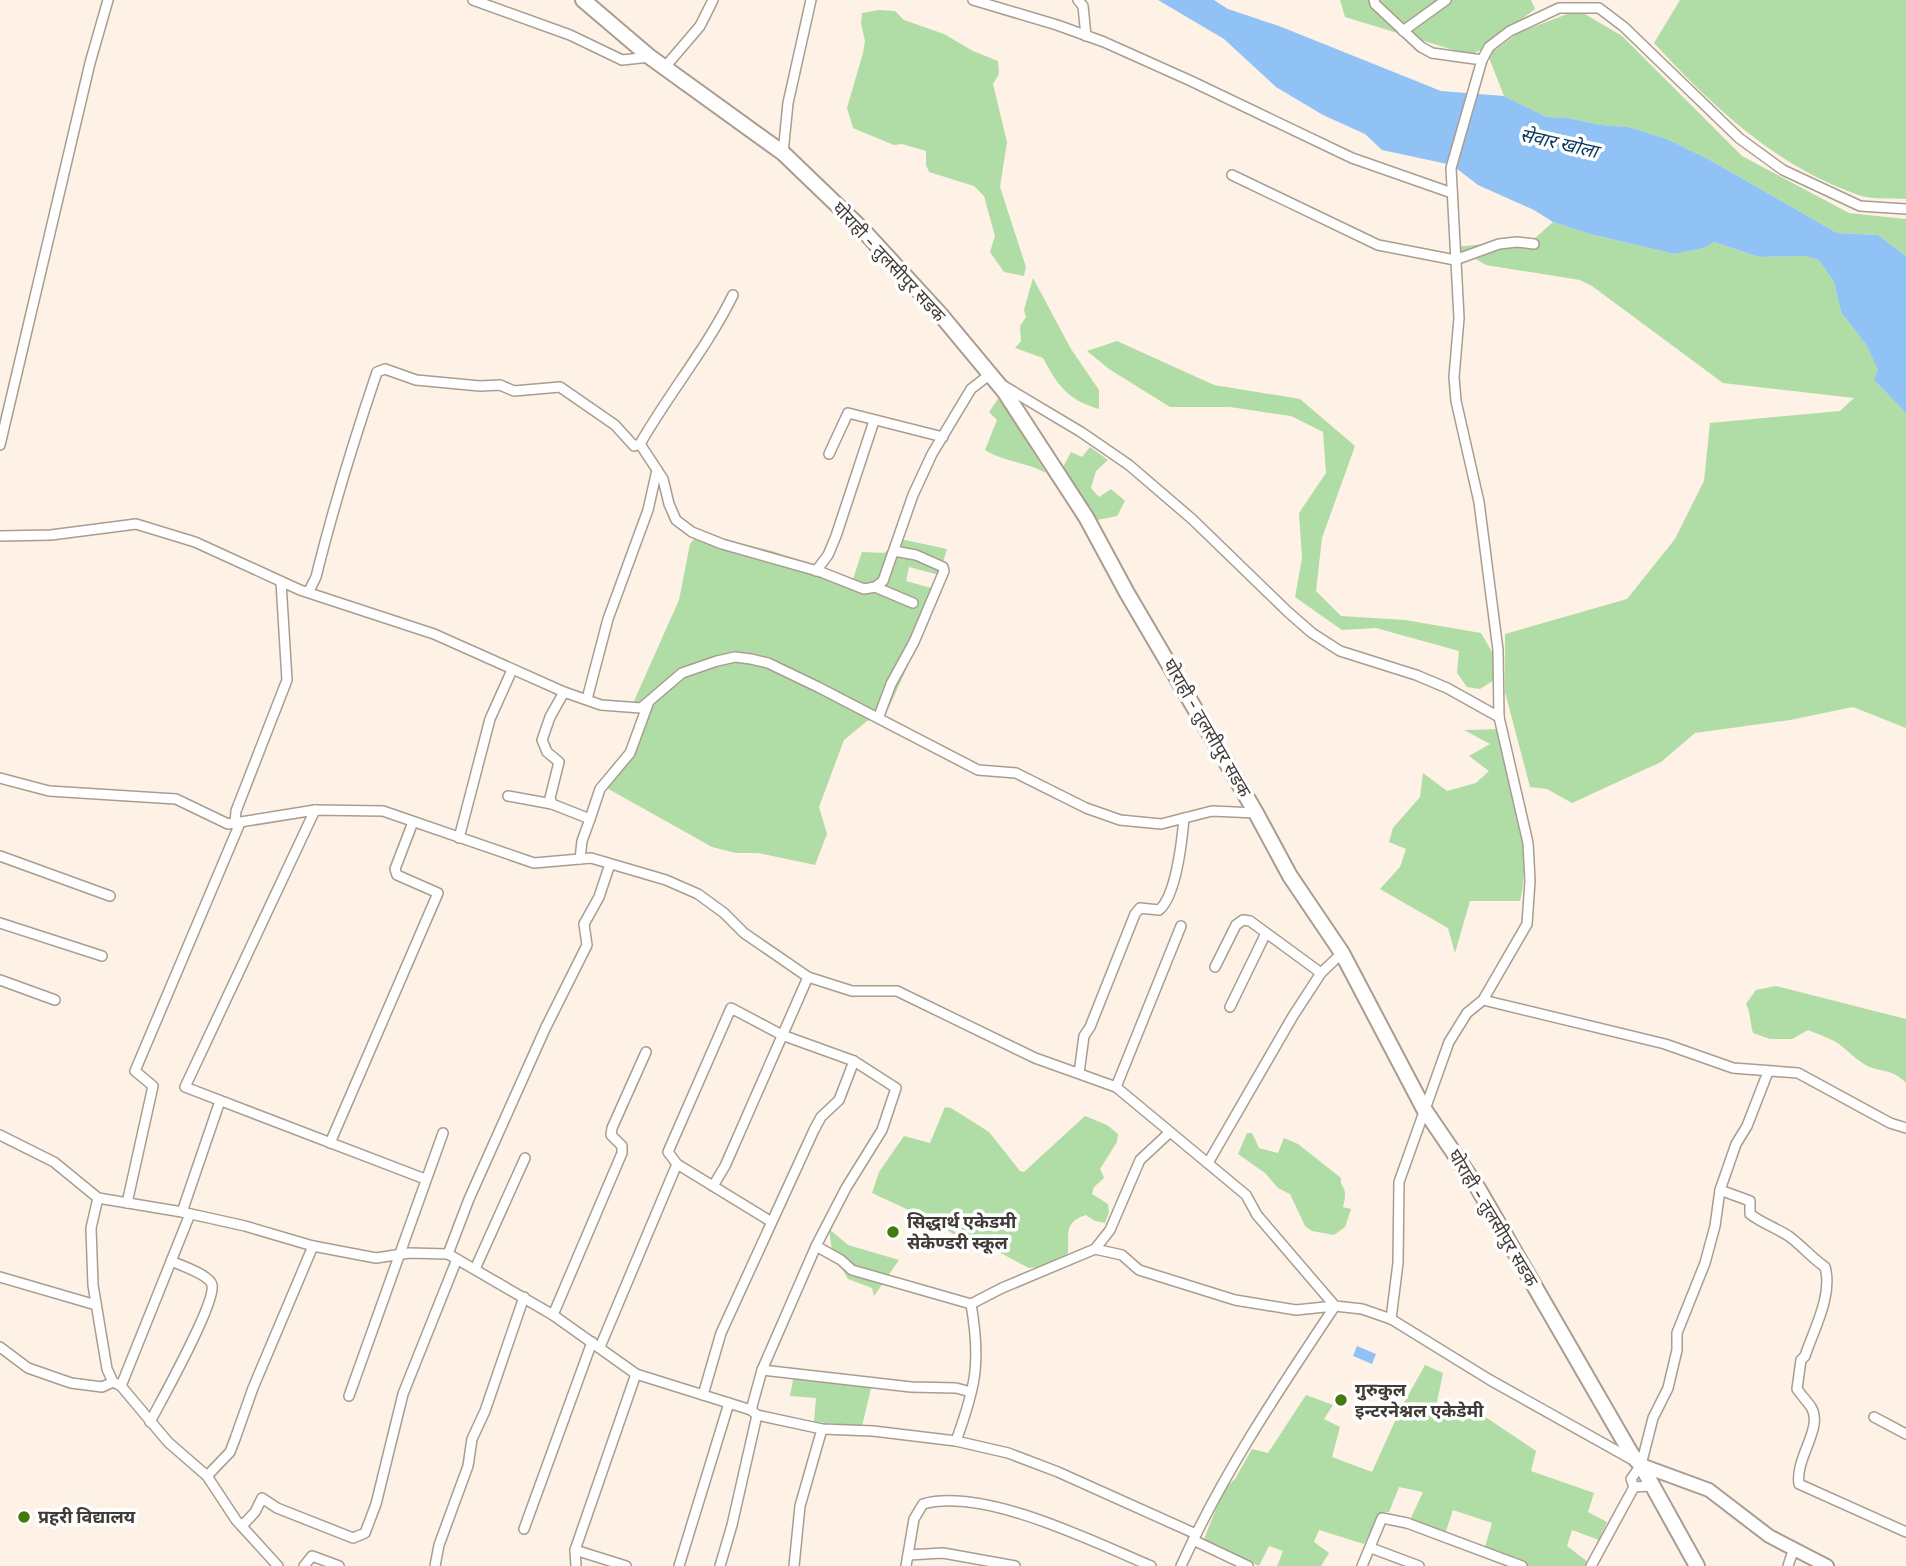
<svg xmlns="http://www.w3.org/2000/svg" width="1906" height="1566" viewBox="0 0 1906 1566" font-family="Rubik,'Noto Sans Devanagari',sans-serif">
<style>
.green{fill:#b0dca5}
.water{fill:#91c2f5}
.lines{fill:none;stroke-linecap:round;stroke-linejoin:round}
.street-casing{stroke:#a99d92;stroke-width:12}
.secondary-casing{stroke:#a99d92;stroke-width:16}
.primary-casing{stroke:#a99d92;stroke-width:18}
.street{stroke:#fff;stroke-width:9}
.secondary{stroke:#fff;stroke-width:12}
.primary{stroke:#fff;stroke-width:14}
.poi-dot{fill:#447a0d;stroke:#fff;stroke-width:2.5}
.labels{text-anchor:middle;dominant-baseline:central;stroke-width:7;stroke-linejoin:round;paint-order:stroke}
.street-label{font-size:18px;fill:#403b36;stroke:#fff}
.poi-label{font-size:18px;font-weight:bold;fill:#403b36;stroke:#fff;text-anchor:start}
.water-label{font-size:19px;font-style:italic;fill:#09385f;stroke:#fff}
</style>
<rect width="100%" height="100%" fill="#fef1e5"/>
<!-- green -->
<g class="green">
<polygon points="1340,0 1531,0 1535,9 1481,50 1470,55 1345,17"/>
<path d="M 1680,0 L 1906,0 L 1906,199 C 1891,198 1872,200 1858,195 C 1774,165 1713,107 1654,43 Z"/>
<polygon points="879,10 895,11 904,20 944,34 973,51 998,61 999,74 993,84 1007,142 1000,187 1026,267 1024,276 1004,272 990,252 995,236 984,196 974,186 929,172 926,165 926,151 902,144 894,145 853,128 847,108 863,53 865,41 861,23 862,13"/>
<polygon points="1578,10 1622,36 1742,156 1849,213 1906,219 1906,256 1878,235 1837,233 1710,160 1667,139 1629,127 1601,125 1568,118 1547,117 1504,96 1488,55 1520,32"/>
<polygon points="1553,222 1590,234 1674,254 1704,248 1714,242 1759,257 1806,256 1819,260 1834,282 1841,312 1867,346 1879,370 1874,380 1906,413 1906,728 1853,707 1790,720 1695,733 1661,762 1572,803 1547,789 1530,787 1505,692 1505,634 1627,599 1675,539 1704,481 1710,423 1840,411 1854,398 1723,383 1592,286 1580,280 1486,265 1455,247 1534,239"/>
<path d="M 1033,278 L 1071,349 L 1099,390 L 1099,409 C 1068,400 1058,386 1043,358 L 1015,348 L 1021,341 L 1020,326 L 1026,317 L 1024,310 Z"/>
<polygon points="1117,341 1214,385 1300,399 1355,446 1322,538 1316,591 1341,616 1405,620 1481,633 1495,657 1494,680 1480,689 1467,687 1457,673 1459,651 1376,628 1342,630 1295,597 1302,558 1299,513 1326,473 1323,432 1291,416 1230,407 1170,407 1109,369 1087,351"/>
<path d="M 998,399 L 1005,408 L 1046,473 C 1027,462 1004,462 985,450 L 997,420 L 989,412 Z"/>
<polygon points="1090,447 1108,460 1096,471 1091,488 1099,497 1111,489 1125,501 1117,516 1097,520 1063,467 1071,452 1082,457"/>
<polygon points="702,530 725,539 772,551 853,579 862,552 884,553 900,539 947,549 939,575 909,567 906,581 942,591 885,716 867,721 844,740 819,807 827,834 815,865 758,853 736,853 712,847 605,787 629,762 648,718 634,701 679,600 690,544"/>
<path d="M 1505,729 C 1514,777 1532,856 1520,901 L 1470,901 L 1455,953 L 1448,928 L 1380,889 L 1400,867 L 1406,849 L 1389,842 L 1393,828 L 1420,797 L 1423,773 L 1447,791 L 1476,783 L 1489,771 L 1469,756 L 1490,744 L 1464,730 Z"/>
<path d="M 1776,986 L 1906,1019 L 1906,1083 C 1890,1066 1877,1074 1861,1062 C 1853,1057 1846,1049 1839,1044 C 1830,1038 1817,1034 1808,1030 L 1792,1039 L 1770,1039 L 1753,1033 C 1750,1023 1751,1014 1746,1004 L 1756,990 Z"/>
<path d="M 945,1107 L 951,1108 L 989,1132 L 1020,1171 L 1024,1172 L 1085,1116 L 1107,1125 L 1118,1134 L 1117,1142 L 1100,1169 L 1104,1178 L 1094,1187 L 1092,1194 L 1108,1204 L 1109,1212 L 1105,1223 L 1095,1221 L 1086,1215 C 1064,1222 1069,1233 1068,1253 L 1049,1266 L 1029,1268 L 993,1249 L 972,1245 L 928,1219 L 872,1193 L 879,1172 L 904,1136 L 930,1143 Z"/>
<path d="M 1247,1133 L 1252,1133 L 1259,1148 L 1278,1153 L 1284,1138 L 1298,1144 L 1341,1178 L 1341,1184 C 1347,1191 1345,1198 1343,1207 L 1351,1209 L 1345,1227 L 1334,1235 L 1312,1231 L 1305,1226 L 1290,1194 L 1278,1188 L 1265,1173 L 1238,1154 Z"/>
<polygon points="829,1229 848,1245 899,1260 874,1296 872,1288 848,1279 832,1251"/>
<polygon points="1425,1365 1443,1373 1437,1402 1439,1409 1463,1422 1475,1410 1536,1451 1531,1471 1594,1493 1588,1512 1607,1522 1599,1540 1572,1530 1567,1546 1588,1562 1585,1566 1528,1566 1484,1550 1492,1523 1453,1510 1445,1534 1410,1520 1423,1492 1399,1487 1389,1512 1384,1512 1379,1515 1364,1544 1319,1530 1314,1542 1329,1553 1321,1566 1277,1566 1283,1551 1269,1546 1259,1566 1204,1539 1224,1489 1235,1479 1252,1449 1268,1453 1306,1395 1333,1405 1324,1419 1340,1427 1332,1457 1372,1472 1401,1408"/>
<polygon points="794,1374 872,1384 862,1426 814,1422 816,1398 790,1396"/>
</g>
<!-- water -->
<g class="water">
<polygon points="1158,0 1214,0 1228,9 1279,26 1441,91 1504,96 1547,117 1568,118 1601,125 1629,127 1667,139 1710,160 1837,233 1878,235 1906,256 1906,413 1874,380 1878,370 1867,346 1841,312 1834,282 1819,260 1806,256 1759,257 1714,242 1704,248 1674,254 1590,234 1553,222 1534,210 1478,185 1452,165 1382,150 1365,134 1323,115 1276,87 1224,39"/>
<polygon points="1357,1346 1376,1354 1372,1364 1353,1356"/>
</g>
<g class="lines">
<defs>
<g id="street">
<polyline points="473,0 570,35 622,60 650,57"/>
<polyline points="973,0 1057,25 1104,42 1191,81 1352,158 1452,193"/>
<polyline points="1078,0 1083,6 1086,36"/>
<polyline points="1374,0 1375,4 1421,47 1432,53 1482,60 1451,168 1459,318 1454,377 1456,401 1479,502 1498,650 1499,717"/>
<polyline points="1403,31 1446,0"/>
<polyline points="1482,60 1489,47 1510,31 1559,8 1599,8 1624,27 1739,138 1783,170 1860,206 1906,209"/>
<polyline points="665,67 700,26 713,0"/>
<polyline points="783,153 788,103 811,0"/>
<polyline points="1232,175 1378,245 1455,260 1499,244 1517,242 1534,244"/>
<path d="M 733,295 C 707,348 669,393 640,444 L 663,479 L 669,504 L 676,520 L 692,532 L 722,544 L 821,572 L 864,589 L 875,587 L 883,581 L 913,495 L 932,454 L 971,389 L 989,375"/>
<polyline points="1004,386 1081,432 1129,465 1192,519 1288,612 1312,633 1340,651 1416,675 1447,688 1499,717 1528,843 1530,881 1527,924 1483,1000 1467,1013 1449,1042 1399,1182 1398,1263 1391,1319"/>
<polyline points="0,445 90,63 108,0"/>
<polyline points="829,454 848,413 943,437"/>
<polyline points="0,536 51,535 136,524 195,542 300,590 434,634 564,692 601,705 641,708 682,673 717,661 735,657 751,659 768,663 818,687 978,770 1016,773 1086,808 1120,820 1161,824 1212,811 1256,813"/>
<polyline points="816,571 828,555 836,536 874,421"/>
<polyline points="875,587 913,603"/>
<path d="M 309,591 L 316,577 C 333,508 354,440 377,372 L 385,369 L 416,380 L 480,386 L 500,385 L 514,391 L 560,387 L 615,425 L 634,446 L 640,444"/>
<polyline points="564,692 550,717 542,740 547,752 559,762 550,798 552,804 590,819 582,841 580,859"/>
<polyline points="587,699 608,619 648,510 657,470"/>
<polyline points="879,716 891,684 914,642 944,571 943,567 916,555 894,551"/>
<polyline points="0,778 49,791 176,799 228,824 315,810 383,811 534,863 591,858 666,880 698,894 724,913 744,933 808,977 852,991 897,991 1035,1058 1116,1087 1246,1195 1257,1215 1335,1306 1362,1309 1391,1319 1490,1380 1633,1460"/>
<polyline points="508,796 552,804"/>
<polyline points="315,810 185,1087 425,1179"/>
<polyline points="590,819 600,789 630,753 648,704"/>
<polyline points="235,823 236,811 287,680 281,582"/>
<polyline points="459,838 490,719 512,670"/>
<polyline points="0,856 110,896"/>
<polyline points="0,923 102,956"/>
<polyline points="1215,967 1236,925 1243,920 1250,921 1321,973"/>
<polyline points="0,980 55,1000"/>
<polyline points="1483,1000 1665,1044 1733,1068 1798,1073 1890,1123 1906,1128"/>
<polyline points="1230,1007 1266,933"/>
<path d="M 1079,1073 L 1084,1036 L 1090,1027 L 1135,914 L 1140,908 L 1159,910 C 1176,896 1182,841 1184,818"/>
<polyline points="1116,1087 1181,926"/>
<polyline points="0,1135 54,1162 98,1198 182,1212 245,1226 313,1246 376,1258 409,1253 448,1254 553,1315 636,1374 751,1410 757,1415 822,1429 873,1431 956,1441 1008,1453 1058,1472 1196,1534"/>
<polyline points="330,1143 438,893 397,875 395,869 413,822"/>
<polyline points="1208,1163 1293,1016 1321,973 1342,953"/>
<polyline points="677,1164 770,1221"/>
<polyline points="713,1186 725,1166 808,977"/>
<path d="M 1720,1190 L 1750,1201 L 1750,1214 C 1763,1224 1777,1228 1790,1237 C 1803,1247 1812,1258 1825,1267 C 1833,1295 1814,1329 1805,1356 L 1801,1360 L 1797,1389 C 1801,1395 1807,1401 1811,1407 C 1824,1428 1795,1457 1799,1484 L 1906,1532"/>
<polyline points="98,1198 91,1228 93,1285 107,1369 113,1382 121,1386 168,1442 207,1476 236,1520 278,1566"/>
<polyline points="127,1203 153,1086 135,1071 240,823"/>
<polyline points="182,1212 220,1101"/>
<polyline points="816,1246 841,1260 852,1270 971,1304"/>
<polyline points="1095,1249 1122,1255 1139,1270 1235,1300 1296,1310 1335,1306"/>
<polyline points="448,1254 469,1199 545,1029 587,945 584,924 599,897 610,864"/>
<polyline points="475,1269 525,1158"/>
<polyline points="0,1277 96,1305"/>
<polyline points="553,1315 622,1153 622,1146 611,1135 612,1128 646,1052"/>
<polyline points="0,1347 28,1368 71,1383 102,1387 113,1382"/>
<polyline points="600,1347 677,1164 668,1152 731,1008 782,1035 854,1061 896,1088 882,1130 846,1188 816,1246 762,1370 751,1410"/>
<polyline points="762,1370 911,1387 956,1388 971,1392"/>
<polyline points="121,1386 190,1214"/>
<polyline points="703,1395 721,1333 814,1130 821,1117 839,1100 854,1061"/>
<polyline points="349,1396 443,1133"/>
<polyline points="1874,1417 1906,1434"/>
<path d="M 150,1422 C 161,1401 216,1303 212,1285 C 210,1275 180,1265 171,1261"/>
<path d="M 956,1441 C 976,1386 981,1362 971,1304 L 1002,1288 L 1095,1249 L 1110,1230 L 1140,1160 L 1169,1133"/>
<polyline points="207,1476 230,1452 235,1439 253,1388 313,1246"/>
<polyline points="1650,1486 1634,1487 1631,1479 1641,1465 1653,1418 1668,1388 1677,1350 1677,1333 1705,1263 1715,1226 1720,1190 1736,1144 1747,1126 1768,1072"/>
<polyline points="242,1526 255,1512 262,1498 277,1508 353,1538 365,1533 376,1504 403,1394 457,1259"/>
<polyline points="524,1529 592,1342"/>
<polyline points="1193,1540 1248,1566"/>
<polyline points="1371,1548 1419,1566"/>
<polyline points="575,1550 626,1566"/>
<polyline points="908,1555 943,1553 1015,1566"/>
<polyline points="304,1566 312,1556 339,1566"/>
<polyline points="435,1566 439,1545 468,1466 472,1439 485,1411 524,1297"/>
<polyline points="576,1566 575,1550 636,1374"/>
<polyline points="679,1566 729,1403"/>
<polyline points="720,1566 732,1525 757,1415"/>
<polyline points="794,1566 800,1506 822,1429"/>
<path d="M 906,1566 L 914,1519 L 923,1504 C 984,1487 1094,1542 1151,1566"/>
<path d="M 1181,1566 C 1223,1473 1279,1390 1335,1306"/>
<polyline points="1362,1566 1382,1518 1407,1523 1522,1566"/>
<polyline points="1591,1566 1634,1487"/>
<polyline points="1788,1566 1794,1548"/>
</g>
<polyline id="secondary" points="1641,1465 1709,1490 1769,1536 1827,1566"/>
<polyline id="primary" points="583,0 650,57 783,153 862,229 940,314 1004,391 1086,517 1127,593 1256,813 1290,876 1342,953 1424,1109 1479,1190 1632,1455 1641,1465 1697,1566"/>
</defs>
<!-- street casing -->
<use href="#street" class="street-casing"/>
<!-- secondary casing -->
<use href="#secondary" class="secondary-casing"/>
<!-- primary casing -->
<use href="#primary" class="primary-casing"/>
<!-- street -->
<use href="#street" class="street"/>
<!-- secondary -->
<use href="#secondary" class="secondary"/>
<!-- primary -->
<use href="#primary" class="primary"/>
</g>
<!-- markers -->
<g class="poi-dot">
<circle cx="893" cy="1232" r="7"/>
<circle cx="1341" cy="1400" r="7"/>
<circle cx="24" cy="1517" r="7"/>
</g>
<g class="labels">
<!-- street labels -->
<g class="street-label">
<text transform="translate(889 262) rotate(47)">घोराही - तुलसीपुर सडक</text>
<text transform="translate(1207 728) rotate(60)">घोराही - तुलसीपुर सडक</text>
<text transform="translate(1493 1218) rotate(59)">घोराही - तुलसीपुर सडक</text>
</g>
<!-- poi labels -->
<g class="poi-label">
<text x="907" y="1222">सिद्धार्थ एकेडमी<tspan x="907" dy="21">सेकेण्डरी स्कूल</tspan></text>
<text x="1355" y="1390">गुरुकुल<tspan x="1355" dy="21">इन्टरनेश्नल एकेडेमी</tspan></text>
<text x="38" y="1517">प्रहरी विद्यालय</text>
</g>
<!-- water labels -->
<g class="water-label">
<text transform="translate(1559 143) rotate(13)">सेवार खोला</text>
</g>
</g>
</svg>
